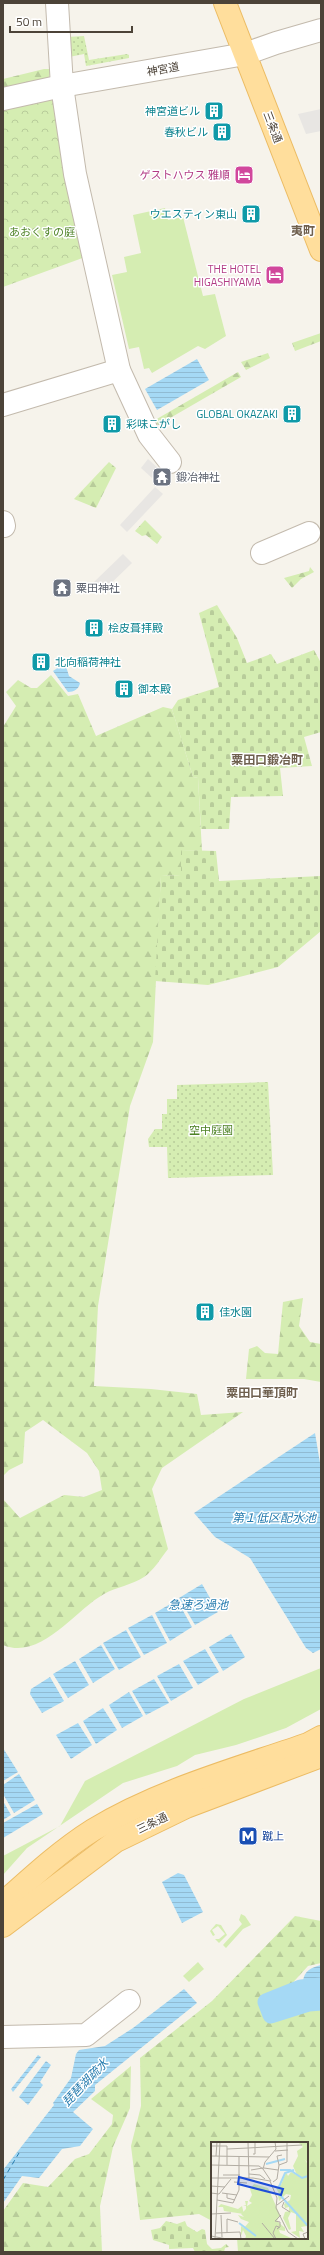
<svg xmlns="http://www.w3.org/2000/svg" width="324" height="2255" viewBox="0 0 324 2255" font-family="'Titillium Web','Noto Sans JP',sans-serif">
<style>
.grass{fill:#d5edb2}
.forest{fill:url(#forest-firs)}
.cemetery{fill:url(#cemetery-stones)}
.park{fill:url(#park-crowns)}
.garden{fill:url(#garden-dots)}
.parking{fill:#e8e6e3}
.water{fill:url(#water-rules)}
.lines{fill:none;stroke-linecap:round;stroke-linejoin:round}
.canal{stroke:#a5d9f5;stroke-width:17}
.ferry{stroke:#267caf;stroke-width:1;stroke-dasharray:5 4;stroke-linecap:butt}
.minor-casing{stroke:#c3baad;stroke-width:24}
.major-casing{stroke:#ecbc64;stroke-width:24}
.minor{stroke:#fff;stroke-width:22}
.major{stroke:#ffde9c;stroke-width:22}
.labels{text-anchor:middle;dominant-baseline:central;stroke-width:3;stroke-linejoin:round;paint-order:stroke}
.street-label{font-size:11px;fill:#4c4338;stroke:#fff}
.culture-label{font-size:11px;fill:#0d838f;stroke:#fff;text-anchor:start}
.hotel-label{font-size:11px;fill:#b23c85;stroke:#fff;text-anchor:end}
.park-label{font-size:11px;fill:#4e8326;stroke:#fff}
.worship-label{font-size:11px;fill:#5b616d;stroke:#fff;text-anchor:start}
.transit-label{font-size:11px;fill:#164399;stroke:#fff;text-anchor:start}
.neighbourhood-label{font-size:12px;font-weight:bold;fill:#6f604f;stroke:#fff}
.water-label{font-size:12px;font-style:italic;fill:#267caf;stroke:#fff}
.inset-river{fill:none;stroke:#a5d9f5;stroke-width:2}
.inset-road{fill:none;stroke:#b2ada3;stroke-width:1}
.view{fill:#1d4ed8;fill-opacity:0.15;stroke:#1d4ed8;stroke-width:2}
.inset-edge{fill:none;stroke:#4c4338;stroke-width:2}
</style>
<defs>
<pattern id="forest-firs" width="22" height="20" patternUnits="userSpaceOnUse"><rect width="22" height="20" fill="#d5edb2"/><path d="M5 1l3.5 6h-7zM16 11l3.5 6h-7z" fill="#b8cc9a"/></pattern>
<pattern id="cemetery-stones" width="16" height="16" patternUnits="userSpaceOnUse"><rect width="16" height="16" fill="#d5edb2"/><path d="M2 7V4a2 2 0 0 1 4 0v3zM10 15v-3a2 2 0 0 1 4 0v3z" fill="#b8cc9a"/></pattern>
<pattern id="park-crowns" width="20" height="18" patternUnits="userSpaceOnUse"><rect width="20" height="18" fill="#d5edb2"/><path d="M2 6a3 3 0 1 1 6 0M12 15a3 3 0 1 1 6 0" fill="none" stroke="#b8cc9a"/></pattern>
<pattern id="garden-dots" width="8" height="8" patternUnits="userSpaceOnUse"><rect width="8" height="8" fill="#d5edb2"/><path d="M2 2h.1M6 6h.1" fill="none" stroke="#b8cc9a" stroke-width="1.8" stroke-linecap="round"/></pattern>
<pattern id="water-rules" width="6" height="5" patternUnits="userSpaceOnUse"><rect width="6" height="5" fill="#a5d9f5"/><path d="M0 2.5h6" fill="none" stroke="#90bbd3"/></pattern>
</defs>
<rect width="100%" height="100%" fill="#f6f3eb"/>
<!-- grass -->
<g class="grass">
<polygon points="165,208 168,220 183,217 203,296 215,294 226,336 205,349 198,346 152,373 149,368 144,369 139,347 129,349 112,275 127,272 124,257 141,253 133,215"/>
<polygon points="321,1668 321,1709 286,1728 236,1745 195,1755 177,1766 123,1783 27,1848 3,1875 3,1856 60,1826 85,1781 244,1699"/>
<polygon points="241,1914 245,1916 251,1925 243,1929 226,1948 223,1945 242,1924 239,1920"/>
<polygon points="216,1924 221,1925 227,1935 219,1943 215,1939 219,1939 225,1934 218,1926 212,1930 215,1935 213,1936 210,1931"/>
<polygon points="198,1962 204,1969 189,1982 183,1976"/>
</g>
<!-- forest -->
<g class="forest">
<polygon points="44,69 51,69 49,78 3,90 3,79"/>
<polygon points="321,333 321,341 295,351 292,343"/>
<polygon points="268,353 270,358 246,370 241,362"/>
<polygon points="238,372 241,377 158,425 155,420"/>
<polygon points="109,462 116,468 96,508 74,499"/>
<polygon points="145,520 162,537 157,544 146,535 142,536 135,531"/>
<polygon points="310,567 314,572 301,579 292,588 284,578 309,571"/>
<path d="M 51,675 L 68,696 L 78,694 L 96,736 L 163,707 L 172,709 L 193,777 L 198,778 L 202,851 L 181,850 L 181,875 L 161,876 L 153,1042 L 130,1106 L 98,1306 L 94,1386 L 151,1389 L 197,1394 L 201,1415 L 243,1412 L 162,1468 L 152,1489 L 168,1549 C 161,1558 153,1571 144,1577 C 132,1585 116,1587 104,1594 C 75,1610 41,1661 3,1645 L 3,1499 L 20,1518 L 64,1495 L 84,1497 L 102,1490 L 99,1471 L 87,1453 L 43,1420 L 25,1432 L 23,1463 L 9,1470 L 3,1476 L 3,727 L 16,706 L 6,692 L 18,680 L 31,688 L 37,688 Z"/>
<polygon points="303,1298 299,1326 310,1342 321,1344 321,1382 304,1379 246,1379 249,1349 257,1346 265,1353 278,1354 283,1302"/>
<polygon points="295,1916 321,1921 321,1963 308,1966 287,1989 263,2001 270,2018 309,2004 321,2002 321,2252 238,2252 237,2238 307,2238 307,2143 212,2143 212,2221 199,2214 140,2220 131,2146 141,2106 140,2058 212,2001"/>
<polygon points="131,2066 130,2108 113,2147 100,2206 102,2252 3,2252 3,2211 23,2183 48,2187 75,2159 89,2154 112,2124 113,2115 91,2099"/>
</g>
<!-- cemetery -->
<g class="cemetery">
<polygon points="217,605 237,638 247,663 271,654 277,664 314,650 321,663 321,732 304,737 312,766 280,768 283,796 231,797 229,829 201,829 198,778 193,777 172,709 178,700 219,687 199,613"/>
<polygon points="181,850 216,851 219,881 321,876 321,931 278,967 208,985 155,981 161,876 181,875"/>
<polygon points="166,2221 177,2224 185,2221 187,2226 197,2232 202,2229 205,2230 207,2244 212,2249 221,2248 226,2244 229,2247 225,2248 224,2252 195,2252 193,2248 169,2249 169,2245 153,2240 151,2230 160,2228"/>
</g>
<!-- park -->
<polygon class="park" points="58,93 88,256 3,287 3,107"/>
<!-- garden -->
<g class="garden">
<polygon points="84,36 89,60 127,54 129,55 129,58 86,66 84,54 69,57 67,37"/>
<polygon points="268,1082 273,1175 168,1178 167,1147 149,1147 148,1139 155,1129 162,1129 162,1114 167,1114 167,1099 177,1099 177,1085"/>
</g>
<!-- parking -->
<g class="parking">
<polygon points="321,109 321,131 306,134 298,114"/>
<polygon points="148,459 159,469 152,478 141,468"/>
<polygon points="155,487 163,494 127,532 120,525"/>
<polygon points="123,554 132,563 103,591 94,582"/>
</g>
<!-- water -->
<g class="water">
<polygon points="197,359 209,380 157,410 145,389"/>
<path d="M 65,663 L 69,676 L 80,683 C 79,689 74,692 68,692 L 53,671 Z"/>
<polygon points="315,1433 321,1469 321,1649 313,1653 306,1648 250,1558 215,1537 194,1513"/>
<polygon points="202,1584 218,1612 195,1625 179,1598"/>
<polygon points="177,1600 192,1627 170,1641 155,1613"/>
<polygon points="152,1615 167,1643 144,1655 128,1628"/>
<polygon points="126,1630 141,1657 119,1670 103,1643"/>
<polygon points="231,1634 245,1657 223,1671 209,1647"/>
<polygon points="101,1645 115,1669 93,1683 79,1659"/>
<polygon points="205,1649 219,1672 198,1685 183,1661"/>
<polygon points="75,1661 89,1685 68,1698 53,1674"/>
<polygon points="179,1664 193,1688 171,1701 157,1676"/>
<polygon points="50,1677 64,1701 42,1713 30,1694 31,1689"/>
<polygon points="154,1679 169,1703 146,1715 132,1691"/>
<polygon points="129,1692 143,1716 122,1728 109,1705"/>
<polygon points="103,1708 117,1730 96,1744 83,1721"/>
<polygon points="78,1723 92,1745 71,1759 56,1735"/>
<polygon points="3,1748 18,1772 3,1781"/>
<polygon points="19,1774 35,1800 14,1813 3,1794 3,1785"/>
<polygon points="3,1801 11,1815 3,1820"/>
<polygon points="37,1804 43,1814 3,1838 3,1823"/>
<polygon points="178,1873 184,1875 203,1912 182,1923 162,1882"/>
<path d="M 321,1965 L 321,1979 L 303,1982 C 304,1970 311,1968 321,1965 Z"/>
<polygon points="184,1989 197,2003 95,2085 95,2091 73,2112 93,2129 80,2146 62,2149 39,2178 22,2176 3,2203 3,2170 54,2105 53,2103 71,2078 76,2054 79,2050 105,2046 133,2028"/>
<polygon points="38,2055 41,2057 13,2092 11,2089"/>
<polygon points="46,2061 51,2065 40,2082 43,2085 28,2105 19,2097"/>
</g>
<g class="lines">
<!-- canal -->
<polyline class="canal" points="321,1986 301,1988 266,2002 271,2015 309,2003 321,2002"/>
<!-- ferry -->
<polyline class="ferry" points="3,2180 19,2153"/>
<defs>
<g id="minor">
<polyline points="57,3 62,86 75,174 119,370 149,435 170,462"/>
<polyline points="3,99 62,86 245,54 276,43 321,30"/>
<polyline points="3,405 119,370"/>
<polyline points="3,522 4,526"/>
<polyline points="262,553 309,533"/>
<polyline points="3,2037 86,2035 129,2001"/>
</g>
<g id="major">
<polyline points="225,3 321,250"/>
<path d="M 3,1903 C 32,1877 60,1851 93,1830 C 159,1790 236,1769 308,1744 L 321,1737"/>
<polyline points="3,1926 116,1841 186,1807 321,1756"/>
</g>
</defs>
<!-- minor casing -->
<use href="#minor" class="minor-casing"/>
<!-- major casing -->
<use href="#major" class="major-casing"/>
<!-- minor -->
<use href="#minor" class="minor"/>
<!-- major -->
<use href="#major" class="major"/>
</g>
<!-- icons -->
<defs>
<symbol id="building-square" viewBox="-11 -11 22 22"><rect x="-9" y="-9" width="18" height="18" rx="4" fill="#0f9aa8" stroke="#fff"/><path d="M-4-6H4V6H1V3H-1V6H-4ZM-2.5-4.3h1.7v1.8h-1.7ZM.8-4.3h1.7v1.8H.8ZM-2.5-1h1.7V.8h-1.7ZM.8-1h1.7V.8H.8Z" fill="#fff"/></symbol>
<symbol id="hotel-square" viewBox="-11 -11 22 22"><rect x="-9" y="-9" width="18" height="18" rx="4" fill="#d1479c" stroke="#fff"/><path d="M-6-4.5h1.5V1H6V5H4.5V3h-9V5H-6ZM-4 0a1.8 1.8 0 1 1 3.6 0ZM.5 0V-2.5h3Q6-2.5 6 0Z" fill="#fff"/></symbol>
<symbol id="temple-square" viewBox="-11 -11 22 22"><rect x="-9" y="-9" width="18" height="18" rx="4" fill="#6b7280" stroke="#fff"/><path d="M0-6L5-2H3V0L6.5 2.5H4V6H1.5V3h-3V6H-4V2.5H-6.5L-3 0V-2H-5Z" fill="#fff"/></symbol>
<symbol id="metro-square" viewBox="-11 -11 22 22"><rect x="-9" y="-9" width="18" height="18" rx="4" fill="#1a4fb4" stroke="#fff"/><path d="M-5.5 5V-5H-3L0 0L3-5H5.5V5H3V-.5L0 4L-3-.5V5Z" fill="#fff"/></symbol>
</defs>
<g fill-rule="evenodd">
<use href="#building-square" x="203" y="100" width="22" height="22"/>
<use href="#building-square" x="211" y="121" width="22" height="22"/>
<use href="#hotel-square" x="233" y="164" width="22" height="22"/>
<use href="#building-square" x="240" y="203" width="22" height="22"/>
<use href="#hotel-square" x="264" y="264" width="22" height="22"/>
<use href="#building-square" x="281" y="403" width="22" height="22"/>
<use href="#building-square" x="101" y="413" width="22" height="22"/>
<use href="#temple-square" x="151" y="466" width="22" height="22"/>
<use href="#temple-square" x="51" y="577" width="22" height="22"/>
<use href="#building-square" x="83" y="617" width="22" height="22"/>
<use href="#building-square" x="30" y="651" width="22" height="22"/>
<use href="#building-square" x="113" y="678" width="22" height="22"/>
<use href="#building-square" x="194" y="1301" width="22" height="22"/>
<use href="#metro-square" x="237" y="1825" width="22" height="22"/>
</g>
<g class="labels">
<!-- street labels -->
<g class="street-label">
<text transform="translate(163 69) rotate(-10)">神宮道</text>
<text transform="translate(273 127) rotate(69)">三条通</text>
<text transform="translate(152 1823) rotate(-26)">三条通</text>
</g>
<!-- culture labels -->
<g class="culture-label">
<text x="200" y="111" text-anchor="end">神宮道ビル</text>
<text x="208" y="132" text-anchor="end">春秋ビル</text>
<text x="237" y="214" text-anchor="end">ウエスティン東山</text>
<text x="278" y="414" text-anchor="end">GLOBAL OKAZAKI</text>
<text x="126" y="424">彩味こがし</text>
<text x="108" y="628">桧皮葺拝殿</text>
<text x="55" y="662">北向稲荷神社</text>
<text x="138" y="689">御本殿</text>
<text x="219" y="1312">佳水園</text>
</g>
<!-- hotel labels -->
<g class="hotel-label">
<text x="230" y="175">ゲストハウス 雅順</text>
<text x="261" y="269">THE HOTEL<tspan x="261" dy="13">HIGASHIYAMA</tspan></text>
</g>
<!-- park labels -->
<g class="park-label">
<text x="42" y="232">あおくすの庭</text>
<text x="211" y="1130">空中庭園</text>
</g>
<!-- worship labels -->
<g class="worship-label">
<text x="176" y="477">鍛冶神社</text>
<text x="76" y="588">粟田神社</text>
</g>
<!-- transit labels -->
<g class="transit-label">
<text x="262" y="1836">蹴上</text>
</g>
<!-- neighbourhood labels -->
<g class="neighbourhood-label">
<text x="303" y="230">夷町</text>
<text x="267" y="759">粟田口鍛冶町</text>
<text x="262" y="1392">粟田口華頂町</text>
</g>
<!-- water labels -->
<g class="water-label">
<text x="274" y="1517">第１低区配水池</text>
<text x="198" y="1604">急速ろ過池</text>
<text transform="translate(85 2082) rotate(-46)">琵琶湖疏水</text>
</g>
</g>
<!-- overview -->
<g transform="translate(211 2142)">
<rect width="97" height="97" fill="#f6f3eb"/>
<path d="M 87,0 L 97,0 L 97,21 L 93,17 L 97,22 L 97,87 L 96,84 L 90,85 L 93,90 L 88,89 L 89,96 L 80,90 L 85,89 L 85,72 L 80,70 L 77,76 L 80,87 L 78,88 L 72,76 L 74,70 L 78,69 L 78,65 L 74,66 L 73,62 L 79,58 L 80,53 L 75,52 L 68,59 L 67,54 L 69,53 L 65,46 L 69,42 L 70,43 L 75,30 L 77,34 L 80,30 L 86,33 L 82,24 L 87,14 L 86,9 L 92,5 ZM 43,42 L 57,46 L 69,73 L 66,79 L 74,86 L 70,76 L 74,84 L 74,89 L 68,88 L 69,91 L 82,97 L 34,97 L 35,94 L 32,88 L 30,94 L 30,84 L 33,86 L 38,80 L 30,77 L 27,73 L 33,75 L 30,72 L 35,67 L 35,64 L 32,64 L 35,63 L 34,59 L 37,59 L 36,64 L 41,61 L 38,59 L 41,53 L 39,47 Z" fill="#d5edb2"/>
<path d="M 10,62 L 27,67 L 31,64 L 33,72 L 13,69 L 12,65 L 7,65 Z" fill="#d5edb2"/>
<path class="inset-river" d="M 55,22 L 74,17M 69,28 L 79,28 L 91,36 L 97,34M 67,47 L 74,31 L 83,28M 68,52 L 97,84M 28,81 L 45,94"/>
<path class="inset-road" d="M 37,0 L 38,36M 0,4 L 16,4 L 16,23M 37,6 L 91,3M 16,7 L 37,6M 64,9 L 77,8M 42,12 L 44,12 L 44,0M 0,14 L 58,15M 5,14 L 6,0M 76,20 L 76,0M 0,23 L 48,24 L 52,27M 68,23 L 66,14 L 71,13M 53,26 L 67,28M 40,28 L 52,26M 38,32 L 49,33 L 54,37M 12,33 L 29,33M 0,36 L 42,36 L 59,39 L 66,56 L 65,66 L 77,90 L 87,97M 60,39 L 52,27 L 54,20 L 65,7 L 64,0M 23,40 L 36,41M 62,40 L 66,37 L 68,23 L 76,20M 0,44 L 14,45M 0,51 L 8,52 L 20,37M 11,51 L 26,53M 16,52 L 16,56 L 24,58M 6,58 L 22,61 L 28,48 L 28,14M 73,60 L 71,65 L 79,70M 66,63 L 78,54M 0,72 L 20,71M 10,73 L 11,95M 51,81 L 64,97M 5,91 L 29,90 L 30,97M 16,91 L 16,77 L 27,80M 0,94 L 16,97M 4,97 L 9,0M 65,97 L 62,91 L 65,84 L 68,85 L 66,87 L 69,85 L 69,80 L 64,79 L 70,73M 94,97 L 92,92 L 97,90 L 97,93"/>
<path class="view" d="M 28,35 L 72,47 L 70,53 L 27,42 Z"/>
<rect width="97" height="97" class="inset-edge"/>
</g>
<!-- border -->
<rect width="324" height="2255" fill="none" stroke="#4c4338" stroke-width="8"/>
<!-- scale -->
<path d="M10 26v6h122v-6" fill="none" stroke="#4c4338" stroke-width="2"/>
<text x="16" y="26" font-size="12" fill="#4c4338" stroke="#ffffff" stroke-width="3" paint-order="stroke">50 m</text>
</svg>
